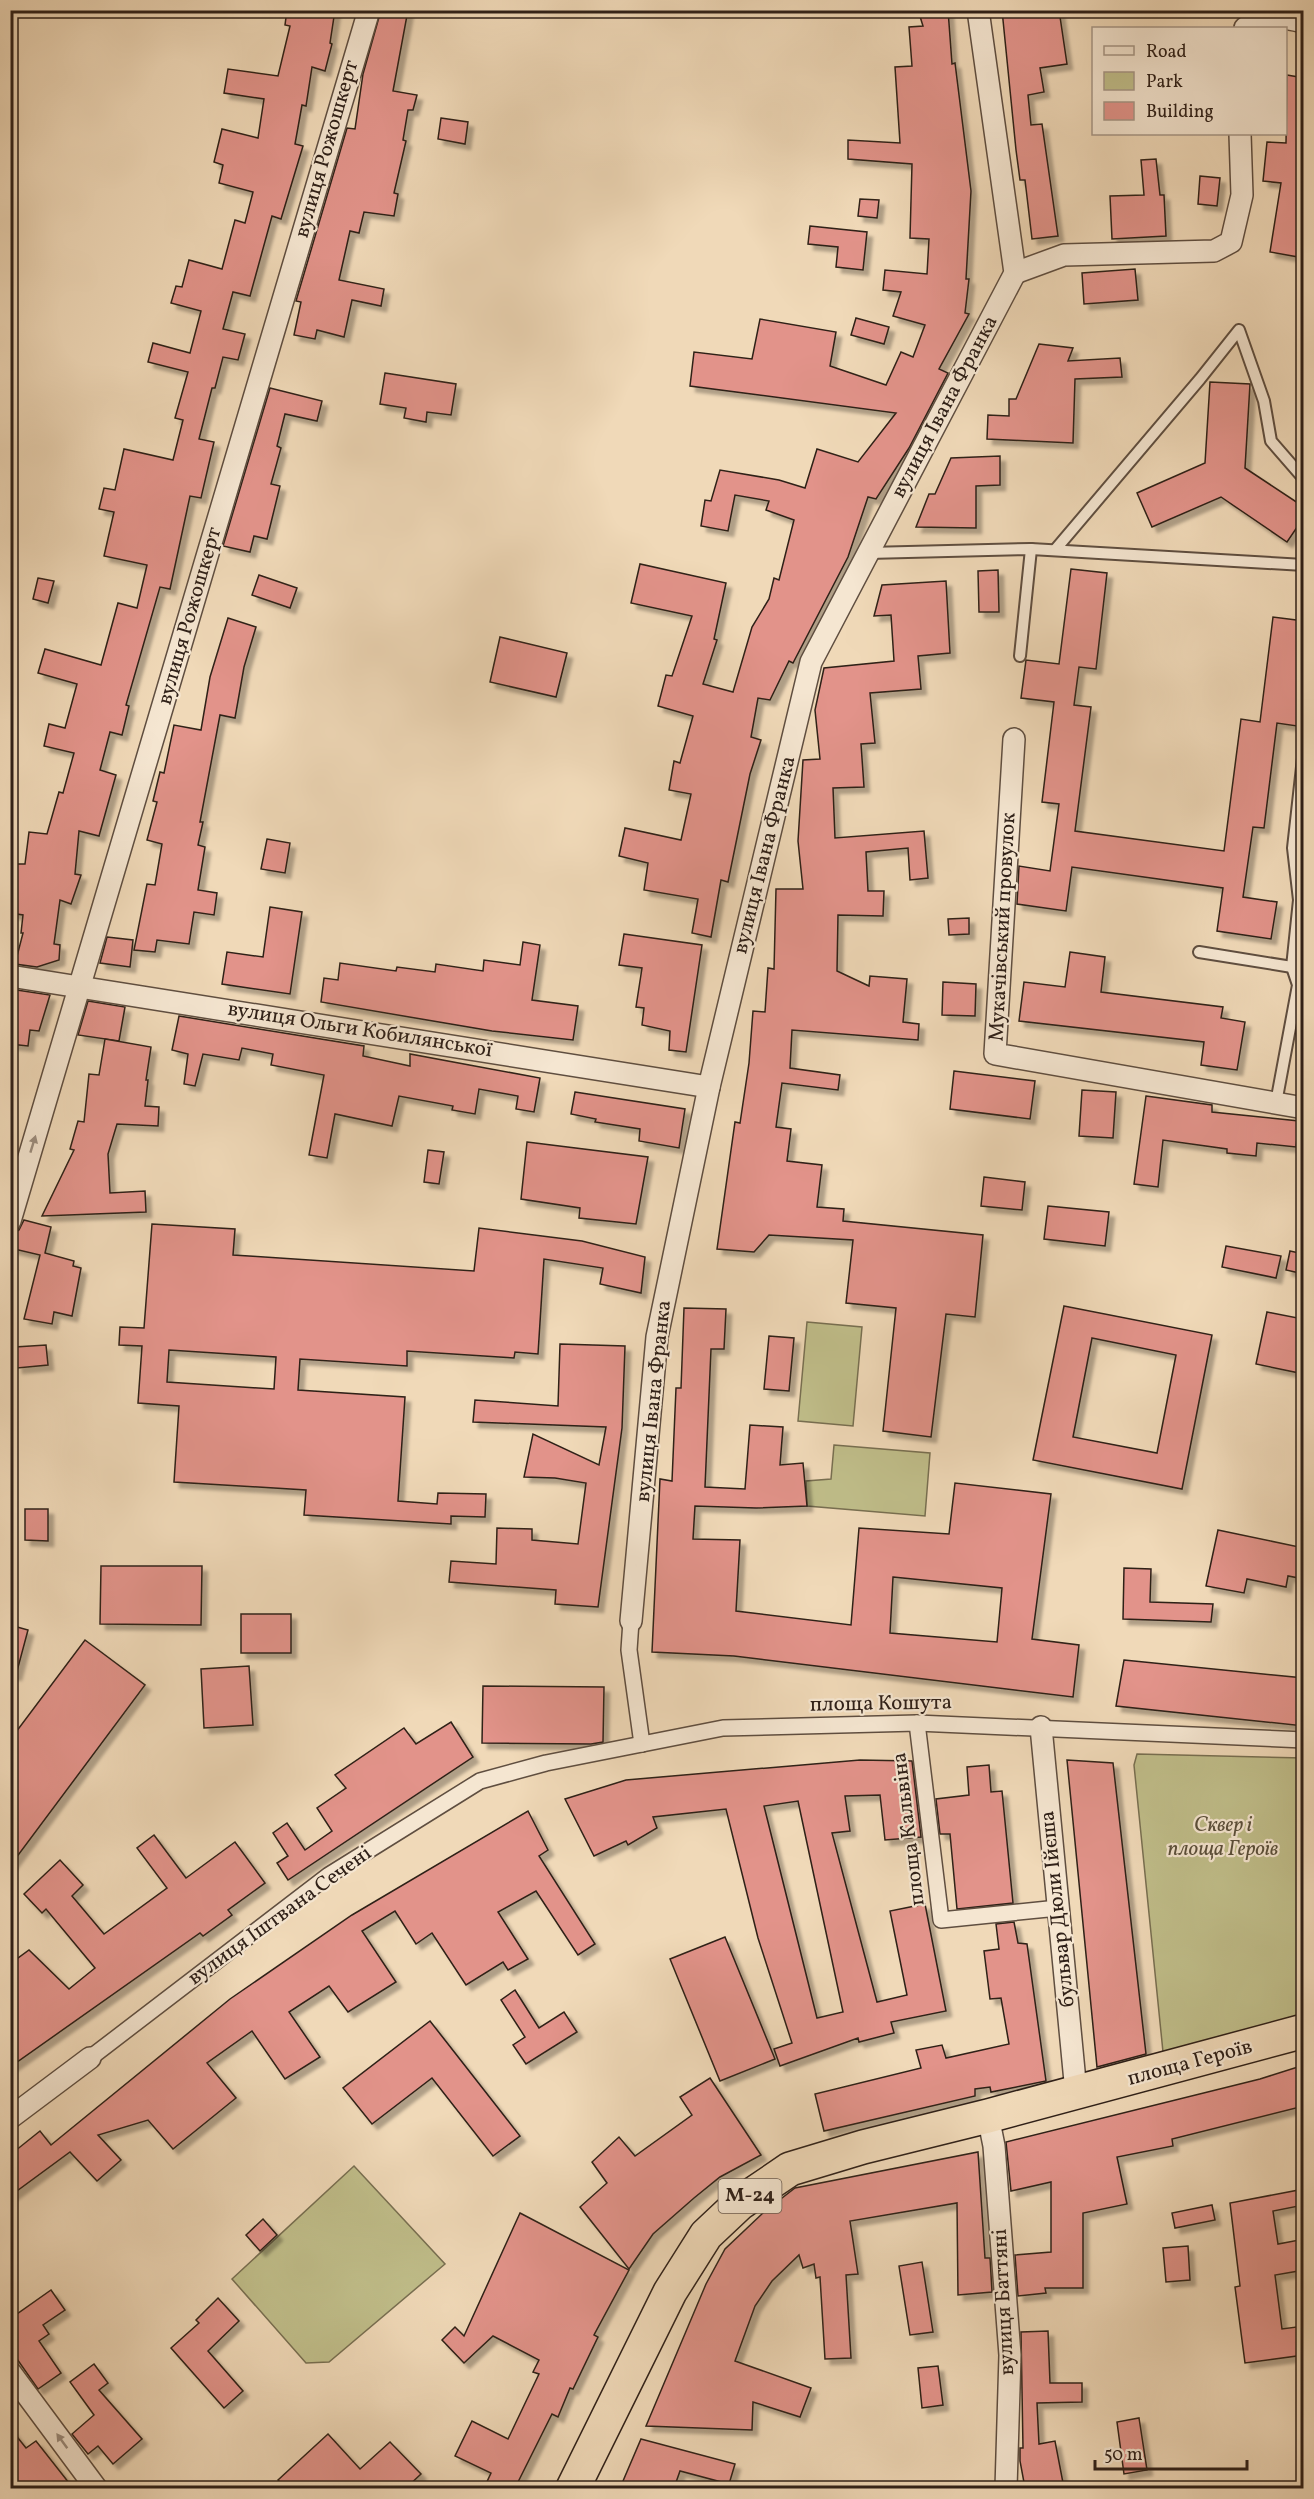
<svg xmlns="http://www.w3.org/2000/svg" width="1314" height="2499" viewBox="0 0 1314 2499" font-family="Vollkorn,serif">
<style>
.green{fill:#c0be8a;stroke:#786f51;stroke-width:1.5}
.building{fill:#e2938a;stroke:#2f2018;stroke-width:1.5;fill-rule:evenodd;filter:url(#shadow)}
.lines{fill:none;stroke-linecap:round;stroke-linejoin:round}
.service-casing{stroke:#5f4e40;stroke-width:14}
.pedestrian-casing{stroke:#5f4e40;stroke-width:18}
.minor-casing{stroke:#5f4e40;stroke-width:24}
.trunk-casing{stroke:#2f2018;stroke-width:36}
.service{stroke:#f5e6d1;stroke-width:10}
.pedestrian{stroke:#f5e6d1;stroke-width:15}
.minor{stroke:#f5e6d1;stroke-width:21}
.trunk{stroke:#f0d9b8;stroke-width:33}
.oneway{fill:#9c8d7e}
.labels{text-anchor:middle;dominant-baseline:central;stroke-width:4.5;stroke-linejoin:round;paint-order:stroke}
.shield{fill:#f5e6d1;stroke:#6a5b50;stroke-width:1.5}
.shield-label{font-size:20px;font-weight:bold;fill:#2f2018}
.street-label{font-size:21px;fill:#2f2018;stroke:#f5e6d1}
.park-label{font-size:21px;font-style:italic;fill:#5a4f3a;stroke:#f5e6d1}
</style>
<defs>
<filter id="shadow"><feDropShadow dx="5.5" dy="5.5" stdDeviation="1.5" flood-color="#0004"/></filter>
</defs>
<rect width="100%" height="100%" fill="#f0d9b8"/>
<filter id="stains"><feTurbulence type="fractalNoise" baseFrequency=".00333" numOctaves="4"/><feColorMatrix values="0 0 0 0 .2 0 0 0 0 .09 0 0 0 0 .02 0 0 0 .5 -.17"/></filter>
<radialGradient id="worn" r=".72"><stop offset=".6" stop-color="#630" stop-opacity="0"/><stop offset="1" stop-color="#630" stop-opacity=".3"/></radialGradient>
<!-- green -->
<g class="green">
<polygon points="807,1322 862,1327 853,1426 798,1421"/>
<polygon points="834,1445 930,1453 925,1516 807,1506 806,1481 831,1479"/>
<polygon points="1137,1754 1303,1758 1303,2014 1285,2027 1163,2052 1134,1765"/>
<polygon points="354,2166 445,2264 329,2362 306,2363 232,2279"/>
</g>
<!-- building -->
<g class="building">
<polygon points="287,10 335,10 330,43 332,44 325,71 312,67 306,106 302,105 295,144 303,146 281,219 272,216 250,296 233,292 223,329 245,334 238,360 223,357 215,388 212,388 199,439 214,442 201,498 190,496 170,589 160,587 126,705 129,706 122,735 110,732 100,770 116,775 99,836 79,831 75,874 81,875 71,904 60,900 54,944 60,945 59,960 37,967 15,964 23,933 21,933 23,915 10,913 10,892 16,864 25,864 29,832 47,834 59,792 63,793 74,753 44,746 49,724 65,728 77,684 38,673 45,649 101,665 118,603 137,608 147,565 104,556 114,512 99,509 104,488 115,490 124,449 173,460 183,420 175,418 188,372 148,362 153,343 190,353 201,311 171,303 176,286 182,287 189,260 222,269 235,220 245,223 253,192 219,183 223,165 214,162 222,129 258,138 264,99 224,93 228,69 278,76 290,26 285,25"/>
<polygon points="381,10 408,10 393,91 417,95 413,110 408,110 403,140 406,141 394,193 398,194 394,216 364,212 359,233 350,231 339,280 384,289 381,306 352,300 344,337 317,330 315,339 294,335 301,302 296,301 347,128 355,129 363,74"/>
<polygon points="918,10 948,10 952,64 955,63 971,191 966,279 969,279 965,313 969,314 939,369 948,373 909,448 876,499 868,497 848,557 793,663 789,661 770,700 758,698 751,737 761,740 750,774 728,882 721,880 711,937 692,933 698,899 644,890 648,863 619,856 625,828 681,840 691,794 669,790 674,761 680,763 693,716 658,706 666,675 672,676 692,616 631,603 640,564 726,583 714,639 717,640 703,684 733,692 752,627 769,599 774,578 779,580 794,520 766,510 769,501 735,495 728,531 701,526 705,500 711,501 720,470 779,480 805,488 817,449 858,462 896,413 690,386 694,352 752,359 760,319 836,332 830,366 886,385 901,352 913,357 925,325 893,316 901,292 883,290 885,270 927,274 929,239 910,238 912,164 848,159 848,140 900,143 895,67 912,66 909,27 923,26"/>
<polygon points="1002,10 1059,10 1067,64 1040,68 1044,92 1028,95 1031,125 1042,124 1058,236 1032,239 1025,180 1020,180 1016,150"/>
<polygon points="1287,75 1304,78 1304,164 1300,205 1304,206 1304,258 1270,252 1281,183 1263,181 1267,142 1286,143"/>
<polygon points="441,118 468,122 465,144 438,139"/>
<polygon points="1156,159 1160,195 1164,195 1166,236 1112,239 1110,196 1144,195 1141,160"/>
<polygon points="1200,176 1220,178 1217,206 1198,204"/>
<polygon points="860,199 879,200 877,218 858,216"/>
<polygon points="810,226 867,232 863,270 836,267 838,247 808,244"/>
<polygon points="1135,269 1138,300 1084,304 1082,273"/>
<polygon points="856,318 889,327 884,344 851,335"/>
<polygon points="1039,344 1073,348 1068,361 1120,358 1122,377 1075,379 1073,443 987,439 988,415 1009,416 1009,399 1016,399"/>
<polygon points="385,373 456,384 451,415 427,412 426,422 404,418 406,408 380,404"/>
<polygon points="1210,382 1250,384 1245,468 1304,507 1304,517 1287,542 1221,497 1152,527 1137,493 1205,463"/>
<polygon points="270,388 322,401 317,421 285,414 277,446 281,448 271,484 280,486 267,539 254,536 250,552 223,546"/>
<polygon points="1000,456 1000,485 976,486 976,528 916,527 929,494 935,494 951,458"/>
<polygon points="1071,569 1107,573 1096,669 1079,667 1074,705 1091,707 1075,831 1224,851 1241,719 1260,722 1273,617 1304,621 1304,671 1297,726 1277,723 1264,828 1253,827 1243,897 1277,902 1271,939 1217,931 1223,888 1072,867 1066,911 1017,904 1019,866 1050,871 1059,804 1042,802 1054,702 1021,698 1026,660 1059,664"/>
<polygon points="998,570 999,612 979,612 978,571"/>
<polygon points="259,575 297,588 290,608 252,595"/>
<polygon points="38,578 54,581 48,603 33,599"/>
<polygon points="946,581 950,653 918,656 921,689 870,693 875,743 861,744 864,787 833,788 835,838 924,831 928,878 910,880 908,848 866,852 868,891 884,891 883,916 838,915 837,971 869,986 870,976 907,979 903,1022 919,1024 918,1040 792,1030 790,1068 840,1075 838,1090 782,1083 776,1127 791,1129 787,1161 822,1165 817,1207 844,1209 843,1221 983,1235 975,1317 946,1314 931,1437 883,1431 896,1308 846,1303 853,1240 769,1235 754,1252 717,1249 735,1122 740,1123 749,1063 753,1011 765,1012 768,968 774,969 776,889 803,889 798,841 803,760 820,759 815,710 824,668 894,661 891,615 874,616 882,585"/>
<polygon points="228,618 256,627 244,667 235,718 220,715 200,822 203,822 198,845 205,847 198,890 217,893 214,915 194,912 189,944 157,940 155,952 134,950 147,884 155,885 162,844 147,840 157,802 153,801 160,772 164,773 174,725 201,730 210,677"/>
<polygon points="500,637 567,653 556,697 490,682"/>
<polygon points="267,839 290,843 285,873 261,869"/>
<polygon points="270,907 302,912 290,994 222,984 227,952 263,957"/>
<polygon points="969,918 969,934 949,935 948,919"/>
<polygon points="624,934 702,945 686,1052 669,1050 670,1031 642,1025 644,1008 636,1007 642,968 619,965"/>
<polygon points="107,937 133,940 130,967 100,963"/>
<polygon points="523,942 540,945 532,1000 578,1006 573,1040 492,1031 321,1002 324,978 338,980 340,963 396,971 397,967 435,972 436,964 483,971 484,960 520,965"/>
<polygon points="1070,952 1105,957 1101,992 1223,1007 1221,1018 1245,1022 1237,1070 1201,1065 1204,1042 1019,1021 1024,982 1065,987"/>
<polygon points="943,982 976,984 975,1016 942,1015"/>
<polygon points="10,989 50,995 39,1031 30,1030 28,1046 10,1044"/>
<polygon points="88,1001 125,1007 119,1041 78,1035"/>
<polygon points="179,1016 364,1046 363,1056 410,1066 410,1054 540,1078 534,1112 516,1109 518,1096 479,1089 475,1114 452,1110 453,1106 399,1096 392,1126 335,1114 327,1158 309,1155 324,1075 271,1065 273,1054 242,1048 239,1060 203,1054 195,1086 184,1084 188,1054 172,1050"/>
<polygon points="105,1039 151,1047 146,1080 148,1080 145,1106 159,1107 158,1126 117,1124 108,1154 110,1193 145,1191 146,1212 42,1216 74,1150 70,1149 78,1121 84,1122 89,1074 99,1075"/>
<polygon points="954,1071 1035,1081 1030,1119 950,1109"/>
<polygon points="1082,1090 1116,1092 1113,1138 1079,1136"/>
<polygon points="575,1092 685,1109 679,1148 639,1141 640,1129 595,1122 596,1119 571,1114"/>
<polygon points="1146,1096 1212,1105 1212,1112 1299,1121 1296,1147 1257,1143 1256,1156 1227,1153 1227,1149 1163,1140 1158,1187 1134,1184"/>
<polygon points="527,1142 648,1157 636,1224 579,1218 580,1208 521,1199"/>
<polygon points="428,1150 444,1152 439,1184 424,1182"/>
<polygon points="984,1177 1025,1182 1022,1210 981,1206"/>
<polygon points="1048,1206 1109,1212 1105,1246 1044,1239"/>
<polygon points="24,1220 51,1227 45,1253 74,1261 73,1266 81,1268 72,1316 54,1312 52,1324 24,1319 40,1255 10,1248 14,1233 19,1230"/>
<path d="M 152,1224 L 235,1229 L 233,1255 L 474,1271 L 479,1228 L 582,1241 L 645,1257 L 641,1293 L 600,1284 L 603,1268 L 544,1259 L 538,1354 L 515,1352 L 514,1358 L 407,1351 L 407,1366 L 300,1359 L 298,1390 L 405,1397 L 398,1501 L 437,1504 L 438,1493 L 486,1494 L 485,1517 L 451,1516 L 451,1524 L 304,1515 L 306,1490 L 174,1482 L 179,1406 L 138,1403 L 142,1346 L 119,1345 L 120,1327 L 144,1328 ZM 169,1350 L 276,1357 L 274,1389 L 167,1382 Z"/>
<polygon points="1226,1246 1281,1256 1276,1278 1222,1267"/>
<polygon points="1290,1251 1304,1254 1304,1274 1286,1270"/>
<path d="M 1064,1306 L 1212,1335 L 1182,1489 L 1033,1460 ZM 1092,1338 L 1176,1355 L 1157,1453 L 1073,1437 Z"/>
<path d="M 684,1308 L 726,1309 L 724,1349 L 711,1349 L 705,1487 L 745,1489 L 750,1425 L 783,1427 L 780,1465 L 803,1463 L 807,1506 L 756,1508 L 695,1506 L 693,1539 L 740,1540 L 736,1611 L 851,1625 L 859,1528 L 949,1534 L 955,1483 L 1051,1494 L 1032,1639 L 1079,1645 L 1073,1697 L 734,1656 L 652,1652 L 660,1479 L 672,1481 L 676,1388 L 681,1388 ZM 893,1577 L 1002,1588 L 997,1642 L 890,1633 Z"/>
<polygon points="1267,1312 1303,1319 1299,1337 1304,1338 1304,1374 1256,1364"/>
<polygon points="769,1336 794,1338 789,1391 764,1389"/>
<polygon points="560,1344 625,1346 622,1428 598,1607 555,1604 556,1590 449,1582 451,1561 496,1564 497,1528 532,1529 532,1540 578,1544 586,1483 555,1478 524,1477 533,1434 599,1465 606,1427 473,1422 475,1400 558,1406"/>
<polygon points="46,1345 48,1365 17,1368 15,1347"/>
<polygon points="25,1509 48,1509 48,1541 25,1540"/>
<polygon points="1218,1530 1304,1548 1304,1579 1288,1576 1286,1587 1247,1579 1244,1593 1206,1586"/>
<polygon points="101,1566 202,1566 201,1625 100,1624"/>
<polygon points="1124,1568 1151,1569 1150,1602 1213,1604 1211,1622 1123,1619"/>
<rect x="241" y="1614" width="50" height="39"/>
<polygon points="10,1625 28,1630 16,1675 10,1674"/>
<polygon points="85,1640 145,1685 10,1866 10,1740"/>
<polygon points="1124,1660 1304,1678 1304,1726 1116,1706"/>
<polygon points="249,1666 253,1725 204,1728 201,1669"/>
<polygon points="483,1686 604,1687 603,1742 591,1744 482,1743"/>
<polygon points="451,1722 473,1757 288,1880 277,1863 288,1856 273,1833 287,1823 305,1850 332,1831 317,1808 346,1788 335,1775 404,1728 416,1744"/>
<path d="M 860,1760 L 912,1761 L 921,1837 L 885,1840 L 880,1795 L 845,1796 L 850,1831 L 832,1833 L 877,2002 L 907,1995 L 890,1911 L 925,1904 L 946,2011 L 891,2022 L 894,2033 L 859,2042 L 858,2038 L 780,2066 L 774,2049 L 792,2043 L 758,1938 L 726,1809 L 653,1817 L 657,1828 L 628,1845 L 626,1841 L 594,1856 L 565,1799 L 626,1780 ZM 798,1801 L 843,2012 L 817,2018 L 764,1806 Z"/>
<polygon points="1067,1760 1113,1763 1146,2054 1097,2067"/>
<polygon points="989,1765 991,1792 1002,1791 1013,1903 957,1909 950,1834 940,1834 936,1799 969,1795 967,1767"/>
<polygon points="528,1811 548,1850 539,1856 595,1944 578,1955 536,1891 498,1912 528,1959 508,1970 503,1962 466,1985 432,1933 416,1944 395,1911 362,1931 396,1982 348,2012 329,1986 289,2012 320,2057 285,2079 252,2031 207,2063 236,2098 173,2149 148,2120 98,2135 121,2160 97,2181 70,2152 10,2196 10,2155 40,2131 51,2145 230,1999 352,1915"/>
<polygon points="154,1835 186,1878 235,1842 265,1883 228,1910 232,1915 203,1936 200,1933 10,2067 10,1964 29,1950 69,1989 95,1968 46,1909 42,1913 24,1894 60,1860 83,1885 72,1896 104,1934 167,1888 137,1848"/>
<polygon points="1014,1922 1018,1943 1027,1944 1046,2081 991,2092 990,2087 975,2089 975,2096 824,2131 815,2094 921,2068 916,2050 942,2045 946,2058 1009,2044 1001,1998 990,1999 984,1951 999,1949 996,1924"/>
<polygon points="725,1937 775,2059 720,2081 670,1959"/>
<polygon points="515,1990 539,2028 564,2012 577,2032 526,2064 513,2045 525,2037 501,2000"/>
<polygon points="430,2021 520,2136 493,2156 432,2078 372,2124 343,2088"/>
<polygon points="1304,2065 1304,2106 1172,2139 1173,2146 1117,2157 1127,2204 1083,2213 1083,2288 1045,2288 1046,2293 1018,2296 1015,2255 1051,2252 1051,2182 1011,2191 1006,2142 1260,2079"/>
<polygon points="710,2078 761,2155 720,2177 694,2198 653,2234 629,2269 580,2207 607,2183 592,2162 619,2137 635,2156 692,2115 680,2097"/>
<polygon points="978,2152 985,2258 990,2258 992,2292 958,2295 957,2203 850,2221 858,2274 846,2275 851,2358 825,2359 820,2277 816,2278 814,2264 803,2268 799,2255 772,2281 755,2306 735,2361 811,2388 800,2417 753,2402 752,2430 646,2426 706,2284 725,2249 764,2212 795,2188"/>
<polygon points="1304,2189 1304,2205 1273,2211 1278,2244 1299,2240 1304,2255 1304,2270 1275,2275 1282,2329 1304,2326 1304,2355 1245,2363 1235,2287 1240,2286 1230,2203"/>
<polygon points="1212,2205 1215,2220 1175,2228 1172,2213"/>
<polygon points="520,2213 629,2270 594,2335 598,2337 573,2389 570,2388 558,2417 552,2414 515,2488 484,2488 491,2473 455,2456 472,2421 508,2439 539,2374 533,2372 539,2360 493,2336 464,2363 442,2340 455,2327 464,2336"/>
<polygon points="263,2219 277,2235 260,2251 246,2235"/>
<polygon points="1188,2246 1190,2280 1166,2282 1163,2248"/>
<polygon points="922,2262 933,2332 910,2335 899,2266"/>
<polygon points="51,2290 65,2310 43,2325 49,2334 39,2341 61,2373 38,2389 10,2349 10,2319"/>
<polygon points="218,2298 239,2321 208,2351 243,2391 224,2408 171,2348 199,2323 196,2320"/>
<polygon points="1048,2331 1050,2383 1082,2383 1082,2402 1037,2403 1039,2444 1055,2441 1064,2488 1025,2488 1020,2461 1020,2448 1023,2448 1021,2332"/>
<polygon points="94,2364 108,2383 99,2390 142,2439 113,2464 98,2446 88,2454 72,2434 94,2415 70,2382"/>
<polygon points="938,2366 943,2405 922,2408 918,2368"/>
<polygon points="1139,2418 1147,2470 1124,2474 1117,2422"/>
<polygon points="10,2428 26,2448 36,2441 73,2488 20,2488 10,2476"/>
<polygon points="328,2434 360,2469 390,2442 421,2474 406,2488 286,2488 278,2480"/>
<polygon points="641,2439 735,2464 729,2484 680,2471 674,2488 620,2488"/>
</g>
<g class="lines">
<defs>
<g id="service">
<polyline points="1055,550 1200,379 1239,330 1264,401 1271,441 1304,479"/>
<polyline points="868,553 1031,549 1304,565"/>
<polyline points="1020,656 1031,549"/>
<polyline points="1199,952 1292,967"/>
<polyline points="1276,1103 1298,985 1292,967 1299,900 1293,848 1304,749"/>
</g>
<g id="pedestrian">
<polyline points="631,1621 629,1650 642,1744"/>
<polyline points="917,1723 941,1920 1058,1908"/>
<polyline points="90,2058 329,1875 480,1781 546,1763 723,1728 917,1723 1304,1740"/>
</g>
<g id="minor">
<path d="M 1245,28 C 1263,13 1282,17 1304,22"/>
<polyline points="1015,273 1064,255 1214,251 1231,242 1242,195 1240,134"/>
<polyline points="1014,739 995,1054 1304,1108"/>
<polyline points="10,976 709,1087"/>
<polyline points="10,1221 369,10"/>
<polyline points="631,1621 657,1337 709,1087 811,662 1015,273 978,10"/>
<polyline points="1041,1727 1076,2092"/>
<polyline points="988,2116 994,2146 1010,2355 1006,2488"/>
<polyline points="10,2118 90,2058"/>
<polyline points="10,2372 96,2488"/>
</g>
<polyline id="trunk" points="573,2488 670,2292 706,2235 740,2203 790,2169 863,2147 988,2116 1304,2031"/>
</defs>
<!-- service casing -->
<use href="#service" class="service-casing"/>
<!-- pedestrian casing -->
<use href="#pedestrian" class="pedestrian-casing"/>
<!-- minor casing -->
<use href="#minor" class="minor-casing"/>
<!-- trunk casing -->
<use href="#trunk" class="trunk-casing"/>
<!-- service -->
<use href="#service" class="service"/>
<!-- pedestrian -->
<use href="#pedestrian" class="pedestrian"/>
<!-- minor -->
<use href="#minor" class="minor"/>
<!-- trunk -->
<use href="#trunk" class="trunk"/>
</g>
<!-- one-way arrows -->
<defs><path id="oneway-solid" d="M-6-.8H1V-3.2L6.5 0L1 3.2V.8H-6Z" transform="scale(1.5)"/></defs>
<g class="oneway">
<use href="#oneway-solid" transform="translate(33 1144) rotate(-73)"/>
<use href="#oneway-solid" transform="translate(62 2441) rotate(-126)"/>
</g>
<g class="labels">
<!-- shield labels -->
<rect class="shield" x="718.5" y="2179" width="63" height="34" rx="4.5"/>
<g class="shield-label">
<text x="750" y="2196">М-24</text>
</g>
<!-- street labels -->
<g class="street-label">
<text transform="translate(327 149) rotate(-74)">вулиця Рожошкерт</text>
<text transform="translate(945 407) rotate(-62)">вулиця Івана Франка</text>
<text transform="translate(190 616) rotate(-74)">вулиця Рожошкерт</text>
<text transform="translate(765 855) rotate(-76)">вулиця Івана Франка</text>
<text transform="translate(1003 927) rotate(-87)">Мукачівський провулок</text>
<text transform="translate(360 1030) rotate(9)">вулиця Ольги Кобилянської</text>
<text transform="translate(654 1401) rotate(-84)">вулиця Івана Франка</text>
<text transform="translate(881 1704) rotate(-1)">площа Кошута</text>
<text transform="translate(909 1829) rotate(-97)">площа Кальвіна</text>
<text transform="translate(1058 1909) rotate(-96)">бульвар Дюли Ійєша</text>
<text transform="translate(280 1916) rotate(-36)">вулиця Іштвана Сечені</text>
<text transform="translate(1190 2063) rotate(-15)">площа Героїв</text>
<text transform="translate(1004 2302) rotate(-93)">вулиця Баттяні</text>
</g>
<!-- park labels -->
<g class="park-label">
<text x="1223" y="1825">Сквер і<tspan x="1223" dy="24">площа Героїв</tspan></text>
</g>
</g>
<!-- margin -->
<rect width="1314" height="2499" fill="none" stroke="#f0d9b8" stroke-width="36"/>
<rect x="12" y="12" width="1290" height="2475" fill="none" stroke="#2f2018" stroke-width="3"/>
<rect x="18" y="18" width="1278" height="2463" fill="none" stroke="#2f2018" stroke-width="1.5"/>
<!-- legend -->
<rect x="1092" y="27" width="195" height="108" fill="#f5e6d1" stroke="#a69787" stroke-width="1.5"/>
<rect x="1104" y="46" width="30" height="9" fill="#f5e6d1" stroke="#a69787" stroke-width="1.5"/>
<text x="1146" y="57" font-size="18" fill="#2f2018">Road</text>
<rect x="1104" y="72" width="30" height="18" fill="#c0be8a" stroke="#a69787" stroke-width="1.5"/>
<text x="1146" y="87" font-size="18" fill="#2f2018">Park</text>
<rect x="1104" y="102" width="30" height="18" fill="#e2938a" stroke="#a69787" stroke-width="1.5"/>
<text x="1146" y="117" font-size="18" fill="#2f2018">Building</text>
<!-- scale -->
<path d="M1095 2460v9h152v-9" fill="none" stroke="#2f2018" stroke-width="3"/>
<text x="1104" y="2460" font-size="18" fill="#2f2018" stroke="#f5e6d1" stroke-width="4.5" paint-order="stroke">50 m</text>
<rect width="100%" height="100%" filter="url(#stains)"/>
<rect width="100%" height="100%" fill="url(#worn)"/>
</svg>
